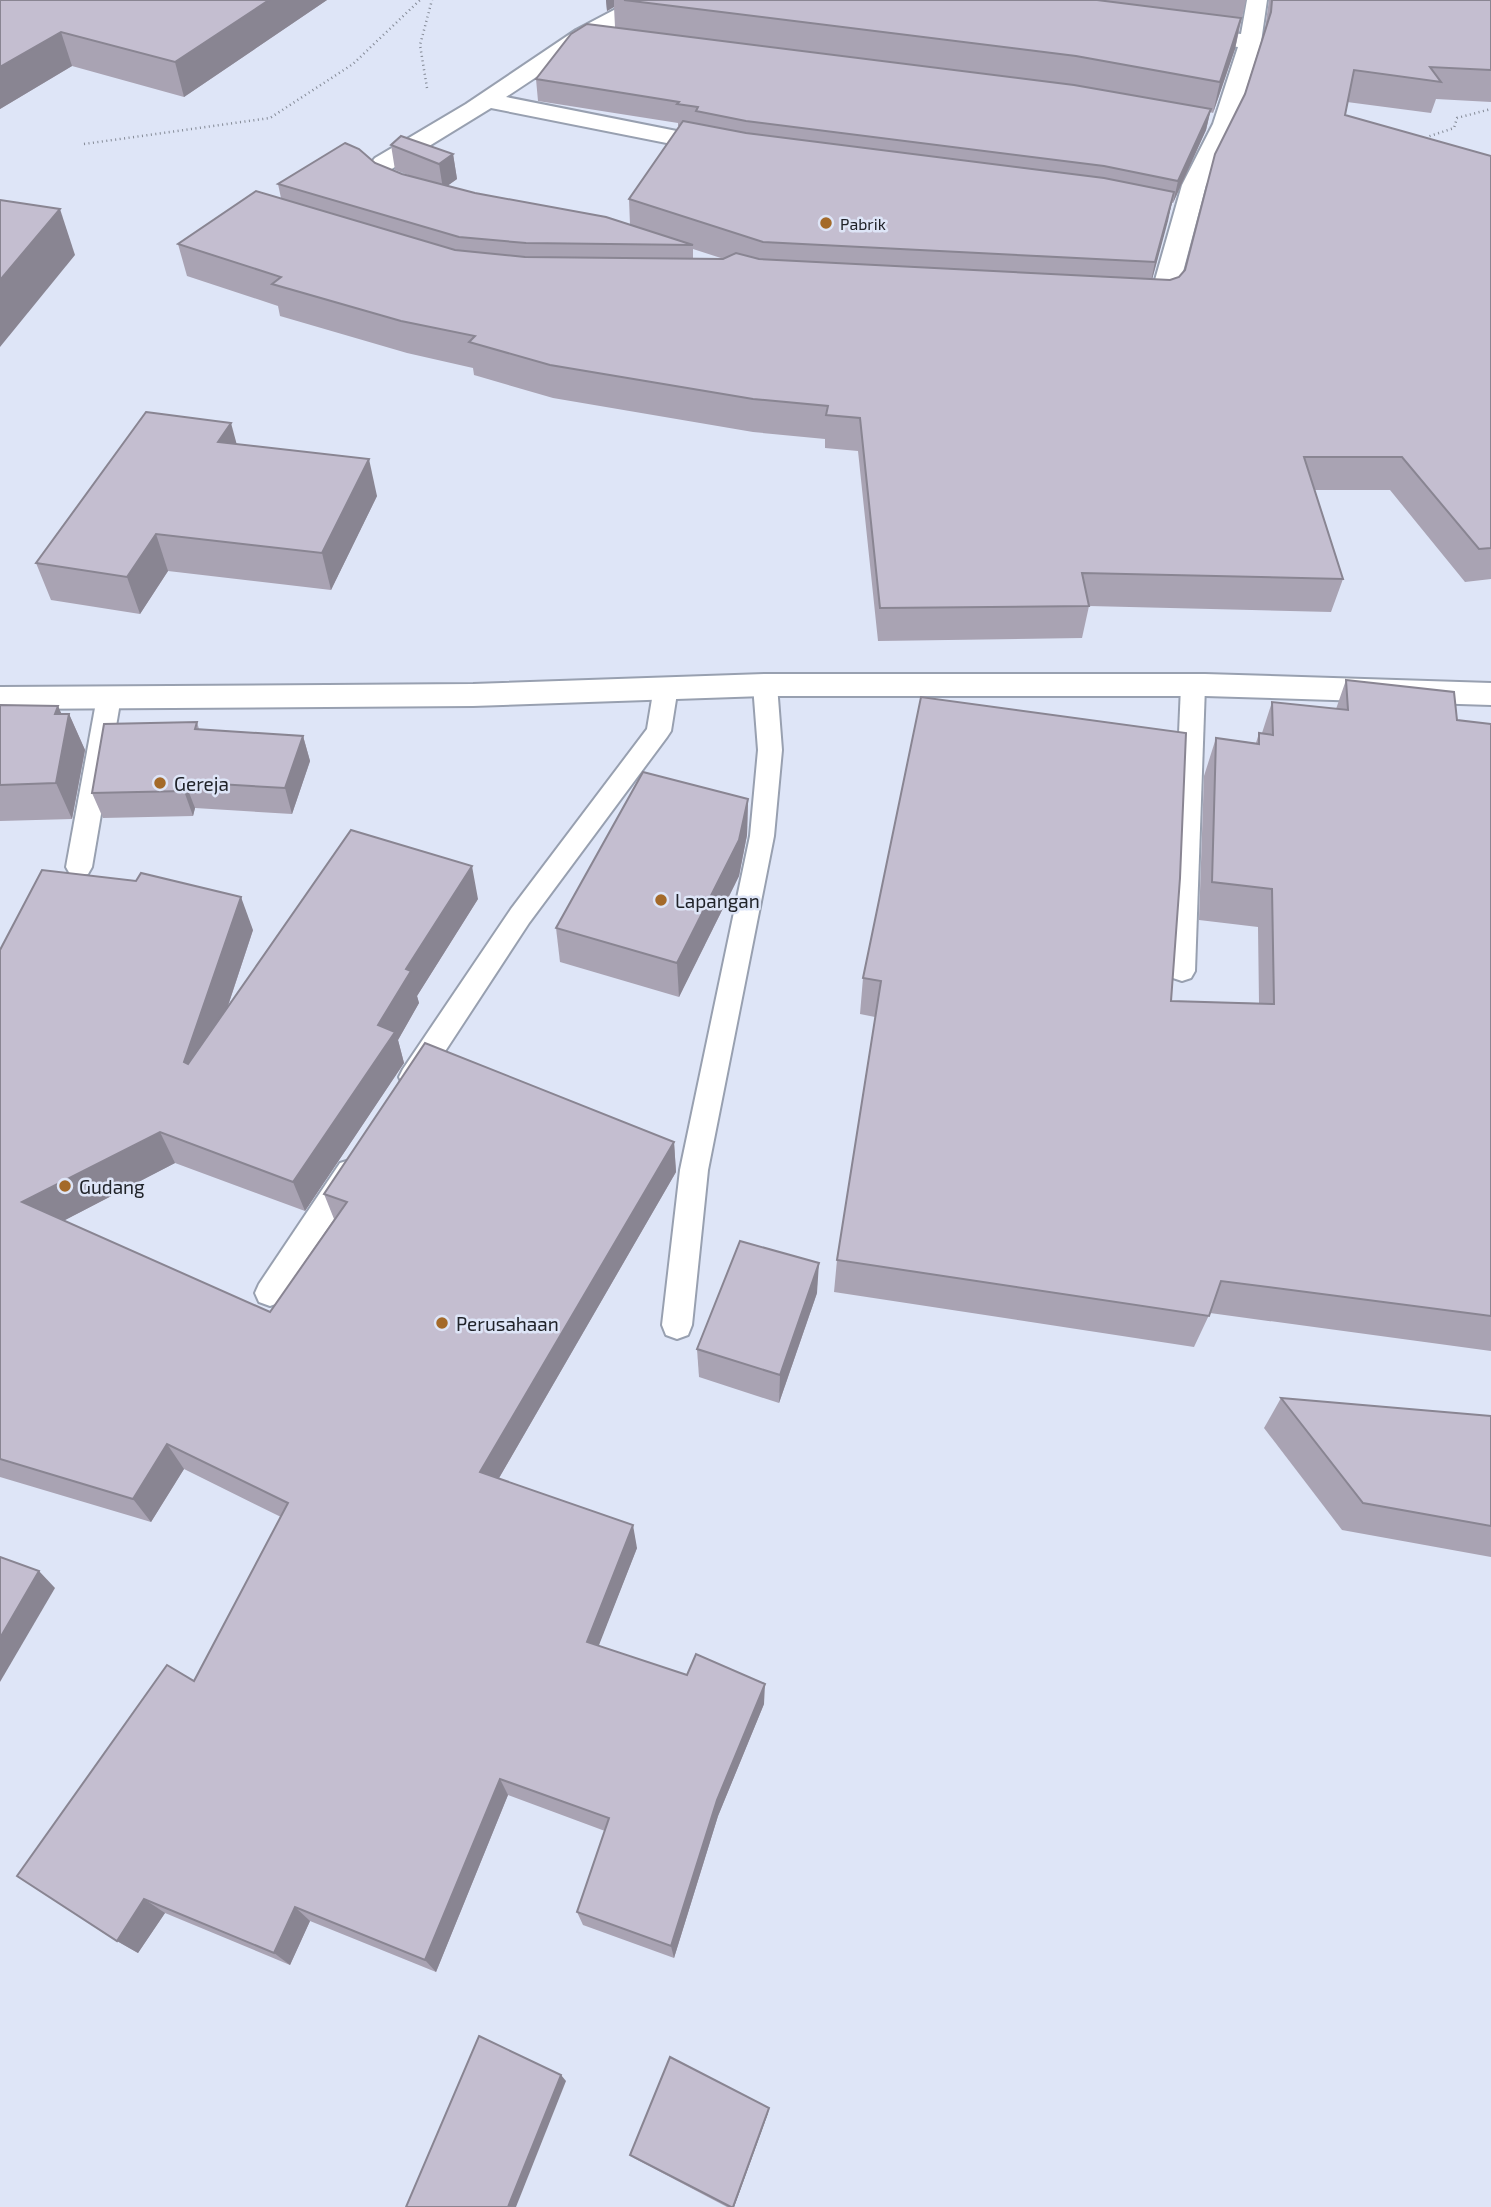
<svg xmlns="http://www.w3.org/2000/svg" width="1491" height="2207" viewBox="0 0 1491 2207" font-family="'Exo 2',sans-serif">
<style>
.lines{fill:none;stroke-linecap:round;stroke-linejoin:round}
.lane-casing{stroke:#98a0b0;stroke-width:4}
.street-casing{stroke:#98a0b0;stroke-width:4}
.path{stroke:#848a96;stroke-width:2.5;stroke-dasharray:1 3.5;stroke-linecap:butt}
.lane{fill:#fff;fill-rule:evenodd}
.street{fill:#fff;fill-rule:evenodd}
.wall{fill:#a9a3b3;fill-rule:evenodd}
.shaded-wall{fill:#898592}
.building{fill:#c4bed0;stroke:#898592;stroke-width:2}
.poi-dot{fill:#a46a29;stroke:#dee5f7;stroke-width:2.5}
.labels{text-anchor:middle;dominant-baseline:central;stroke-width:5;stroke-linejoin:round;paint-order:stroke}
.far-poi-label{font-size:16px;fill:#202329;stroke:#dee5f7;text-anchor:start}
.poi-label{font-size:19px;fill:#202329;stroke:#dee5f7;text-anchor:start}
</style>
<rect width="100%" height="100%" fill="#dee5f7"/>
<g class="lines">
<defs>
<g id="lane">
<polygon points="765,677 773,679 777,685 782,750 774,836 708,1170 692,1325 688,1335 677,1339 666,1335 662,1325 680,1170 750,836 758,750 753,685 757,679"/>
<polygon points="1193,678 1201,680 1205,686 1195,971 1191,978 1182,981 1173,978 1169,971 1181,686 1185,680"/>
<polygon points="666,679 674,681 678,687 671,731 667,737 529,923 423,1085 413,1088 403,1085 399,1077 403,1069 511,909 647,729 654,687 658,681"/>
<polygon points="109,689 117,691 121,697 92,867 88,874 79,876 70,874 66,867 97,697 101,691"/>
<polygon points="350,1160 360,1163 364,1172 360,1181 281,1302 270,1306 259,1302 255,1293 259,1284 340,1163"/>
</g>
<g id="street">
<path d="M 633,0 L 659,0 L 656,4 L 592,40 L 506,97 L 722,140 L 730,142 L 734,147 L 730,152 L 722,154 L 491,108 L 390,170 L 392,174 L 426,187 L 430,192 L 426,197 C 409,201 390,189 374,183 L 366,169 L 375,158 L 466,104 L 576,30 Z"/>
<polygon points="1247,0 1267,0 1261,42 1235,124 1206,185 1175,302 1171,307 1162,310 1125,307 1121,302 1125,297 1151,294 1182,185 1213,124 1238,47 1184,40 1176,39 1173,34 1176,29 1184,28 1241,34"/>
<polygon points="765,674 1205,674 1491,683 1491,705 1205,696 765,696 473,706 0,709 0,687 473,684"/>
</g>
</defs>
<!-- lane casing -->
<use href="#lane" class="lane-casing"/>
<!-- street casing -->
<use href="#street" class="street-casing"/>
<!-- path -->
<g class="path">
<polyline points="427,88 420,45 432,0"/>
<polyline points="1425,143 1427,137 1454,128 1457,118 1491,109"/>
<polyline points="84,144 270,118 353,64 420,0"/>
</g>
<!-- lane -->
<use href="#lane" class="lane"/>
<!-- street -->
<use href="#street" class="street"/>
</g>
<!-- wall -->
<g class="wall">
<polygon points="0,0 327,0 184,97 72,66 0,109"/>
<path d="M 606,0 L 1246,0 L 1235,49 L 1213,113 L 1210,112 L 1206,130 L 1173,203 L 1172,203 L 1152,279 L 1170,280 L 1179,277 L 1185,270 L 1245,94 L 1265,29 L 1269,0 L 1491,0 L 1491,102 L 1436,99 L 1431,113 L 1347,102 L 1345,115 L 1491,156 L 1491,579 L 1465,582 L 1390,490 L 1314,490 L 1343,579 L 1331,612 L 1089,606 L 1082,638 L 878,641 L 858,451 L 825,448 L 825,439 L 753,432 L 553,398 L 474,375 L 473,368 L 407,353 L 280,316 L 278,306 L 187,276 L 178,244 L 281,198 L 278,184 L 375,163 L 402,174 L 411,176 L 395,170 L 391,145 L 453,154 L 457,179 L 447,186 L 475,193 L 630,225 L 629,199 L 680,126 L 678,126 L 678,123 L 538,101 L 536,79 L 615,27 L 614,7 L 607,11 ZM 693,249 L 724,259 L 693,259 Z"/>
<polygon points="236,444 377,496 331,590 168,571 140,614 51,600 36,563"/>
<polygon points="1346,680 1457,720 1491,724 1491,1351 1210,1313 1194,1347 834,1292 837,1260 875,1017 860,1014 863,978 1171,1001 1259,1003 1258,927 1199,920 1204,776 1216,738 1256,743 1259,733 1262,733 1272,702 1336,709"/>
<polygon points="0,705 58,706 61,714 69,714 85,750 72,819 0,821"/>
<polygon points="197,722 199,729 303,736 310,761 292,814 195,808 193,816 103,818 92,793"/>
<polygon points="748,799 747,835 739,876 679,997 560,962 556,928"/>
<polygon points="478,899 417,996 419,1003 398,1040 404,1063 305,1211 175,1163 63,1221 270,1312 334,1219 324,1194 674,1142 676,1172 499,1478 637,1548 598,1646 764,1704 718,1816 674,1958 583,1925 577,1912 605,1831 508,1795 436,1972 310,1921 290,1965 165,1913 138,1953 117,1941 194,1681 281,1517 184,1469 151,1522 0,1477 0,950 253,930 228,1006"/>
<polygon points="817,1293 779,1403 699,1377 697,1349"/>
<polygon points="1281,1398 1491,1416 1491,1557 1342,1530 1264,1428"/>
<polygon points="768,2113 734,2207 727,2207 634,2158 630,2155"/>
</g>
<!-- shaded-wall -->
<g class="shaded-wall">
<polygon points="269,0 327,0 184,97 175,62"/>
<polygon points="606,0 614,0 614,7 607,11"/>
<polygon points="1241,18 1235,49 1213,113 1220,82"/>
<polygon points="61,32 72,66 0,109 0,67"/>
<polygon points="1211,109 1206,130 1173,203 1178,181"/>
<polygon points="453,154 457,179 443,189 439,164"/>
<polygon points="1174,192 1168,221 1149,291 1155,262"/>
<polygon points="60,209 75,255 0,347 0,280"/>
<polygon points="231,423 241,460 218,442"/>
<polygon points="369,459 377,496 331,590 322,553"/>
<polygon points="156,534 168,571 140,614 127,577"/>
<polygon points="58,706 67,726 69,714 85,750 72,819 56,783 55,714"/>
<polygon points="303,736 310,761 292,814 285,788"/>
<polygon points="185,782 195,808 193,816 184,791"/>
<polygon points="748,799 747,835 739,876 679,997 677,963"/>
<polygon points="472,866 478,899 417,996 419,1003 398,1040 404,1063 305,1211 293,1182 378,1025 406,969"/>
<polygon points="241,897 253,930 199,1093 184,1062"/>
<polygon points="160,1132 175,1163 42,1232 22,1202"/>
<polygon points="674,1142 676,1172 488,1497 480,1472"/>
<polygon points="819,1263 817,1293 779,1403 780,1375"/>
<polygon points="167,1444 184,1469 151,1522 133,1499"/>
<polygon points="633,1525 637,1548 592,1663 587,1642"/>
<polygon points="39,1571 55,1588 0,1682 0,1638"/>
<polygon points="765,1684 764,1704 718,1816 674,1958 671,1946 717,1800"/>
<polygon points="500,1779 508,1795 436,1972 425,1960"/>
<polygon points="144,1899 165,1913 138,1953 117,1941"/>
<polygon points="295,1907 310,1921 290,1965 274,1953"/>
<polygon points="561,2075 566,2081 516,2207 508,2207"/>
<polygon points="769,2108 768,2113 734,2207 733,2207"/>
</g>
<!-- building -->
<g class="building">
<polygon points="0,0 269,0 175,62 61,32 0,67"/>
<polygon points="624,0 1097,0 1241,18 1220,82 1076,56"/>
<polygon points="1272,0 1491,0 1491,70 1430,67 1441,82 1354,70 1345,115 1491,156 1491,548 1479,549 1402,457 1304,457 1343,579 1082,573 1089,606 880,608 860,418 826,415 828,406 753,399 550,365 469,342 475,336 401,321 272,284 281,277 178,244 256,191 455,250 525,257 723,259 736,253 759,259 1170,280 1179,277 1185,270 1215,154 1245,94 1271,12"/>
<polygon points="587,24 1074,85 1211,109 1178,181 1104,166 746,121 696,111 698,107 677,104 679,102 536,79 571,34"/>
<polygon points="683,121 746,133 1104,178 1174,192 1155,262 763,242 629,199"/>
<polygon points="401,136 453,154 439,164 391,145"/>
<polygon points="345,143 359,149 375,163 402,174 475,193 606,217 693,245 526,243 459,237 278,184"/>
<polygon points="0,200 60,209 0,280"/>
<polygon points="146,412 231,423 218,442 369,459 322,553 156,534 127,577 36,563"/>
<polygon points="1346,680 1454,692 1457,720 1491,724 1491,1316 1221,1281 1209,1316 837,1260 881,981 863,978 921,697 1186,733 1180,878 1171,1001 1274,1004 1272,889 1212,882 1216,738 1259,744 1259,733 1273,735 1272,702 1348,710"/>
<polygon points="0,705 58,706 55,714 69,714 56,783 0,785"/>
<polygon points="197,722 195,729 303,736 285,788 185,782 184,791 92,793 104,724"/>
<polygon points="643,772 748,799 739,840 677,963 556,928"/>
<polygon points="351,830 472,866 406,969 411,971 378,1025 395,1032 293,1182 160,1132 22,1202 270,1312 347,1202 324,1194 425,1043 674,1142 480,1472 633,1525 587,1642 687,1675 696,1654 765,1684 717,1800 671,1946 577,1912 609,1818 500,1779 425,1960 295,1907 274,1953 144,1899 117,1941 17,1876 167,1665 194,1681 288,1503 167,1444 133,1499 0,1459 0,950 42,870 136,881 141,873 241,897 184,1062 188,1064"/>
<polygon points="740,1241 819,1263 780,1375 697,1349"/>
<polygon points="1281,1398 1491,1416 1491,1526 1363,1503"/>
<polygon points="0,1557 39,1571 0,1638"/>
<polygon points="479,2036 561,2075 508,2207 406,2207"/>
<polygon points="670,2057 769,2108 733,2207 731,2207 630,2155"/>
</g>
<!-- markers -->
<g class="poi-dot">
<circle cx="826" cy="223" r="7"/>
<circle cx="160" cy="783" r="7"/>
<circle cx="661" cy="900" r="7"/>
<circle cx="65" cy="1186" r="7"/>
<circle cx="442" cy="1323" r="7"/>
</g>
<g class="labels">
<!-- far-poi labels -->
<g class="far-poi-label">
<text x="840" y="223">Pabrik</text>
</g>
<!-- poi labels -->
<g class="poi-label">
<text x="174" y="783">Gereja</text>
<text x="675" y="900">Lapangan</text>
<text x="79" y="1186">Gudang</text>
<text x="456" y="1323">Perusahaan</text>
</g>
</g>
</svg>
